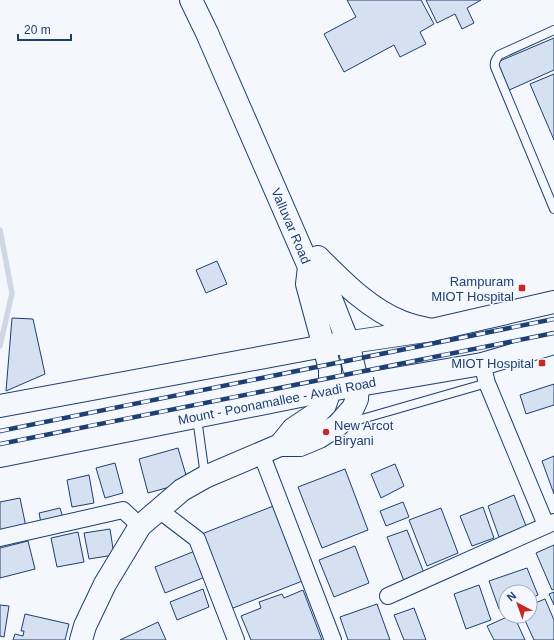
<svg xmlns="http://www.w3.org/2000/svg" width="554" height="640" viewBox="0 0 554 640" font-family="Arial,sans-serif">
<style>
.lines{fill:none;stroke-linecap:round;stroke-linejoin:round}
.stream{stroke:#cfd7e4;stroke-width:5.5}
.building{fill:#d5e0f0;stroke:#1d3f73}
.service-casing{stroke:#1d3f73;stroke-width:10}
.minor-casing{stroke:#1d3f73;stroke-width:18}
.secondary-casing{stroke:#1d3f73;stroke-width:24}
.primary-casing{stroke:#1d3f73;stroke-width:24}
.service{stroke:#f4f7fb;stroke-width:8}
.minor{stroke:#f4f7fb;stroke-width:16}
.secondary{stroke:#f4f7fb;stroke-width:22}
.primary{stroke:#f4f7fb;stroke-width:22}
.rail-casing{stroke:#1d3f73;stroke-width:4.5}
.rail{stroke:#f4f7fb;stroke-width:3;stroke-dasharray:9;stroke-linecap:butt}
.poi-dot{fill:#c62828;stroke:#f4f7fb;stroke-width:1.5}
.labels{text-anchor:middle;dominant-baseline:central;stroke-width:3;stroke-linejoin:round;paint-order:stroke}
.street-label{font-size:13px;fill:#1d3f73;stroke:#f4f7fb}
.poi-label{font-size:13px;fill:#1d3f73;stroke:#f4f7fb;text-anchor:end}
</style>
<rect width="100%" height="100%" fill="#f4f7fb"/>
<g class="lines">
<!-- stream -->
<polyline class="stream" points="0,230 12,293 0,346"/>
</g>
<!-- building -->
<g class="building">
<polygon points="347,0 421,0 434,24 420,32 426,44 400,57 394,45 344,72 324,34 356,17"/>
<polygon points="426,0 481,0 467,8 474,23 462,29 455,14 437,23"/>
<polygon points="554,38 554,70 507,91 495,63"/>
<polygon points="554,74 554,140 530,84"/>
<polygon points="217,261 227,284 206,293 196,270"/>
<polygon points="12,318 33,319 45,374 6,391"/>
<polygon points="554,384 554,405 526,414 520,395"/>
<polygon points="178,448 188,482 148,493 139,459"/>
<polygon points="554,456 554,494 542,461"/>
<polygon points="115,463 123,493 105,498 96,468"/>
<polygon points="395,464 404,486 381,498 371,474"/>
<polygon points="345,469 368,530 322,548 298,487"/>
<polygon points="89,475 94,503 72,507 67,480"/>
<polygon points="514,495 526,526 499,537 488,506"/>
<polygon points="20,498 26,527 0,530 0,502"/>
<polygon points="403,502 409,517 386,526 380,511"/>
<polygon points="276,505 305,580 228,610 199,535"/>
<polygon points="483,507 494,538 472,546 460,516"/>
<polygon points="60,508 63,518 41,523 39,513"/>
<polygon points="441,508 458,553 427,566 409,520"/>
<polygon points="110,529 114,555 89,559 84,533"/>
<polygon points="407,530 424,573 404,581 387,537"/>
<polygon points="78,532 84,562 57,567 51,538"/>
<polygon points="28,541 35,569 0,578 0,548"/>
<polygon points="554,545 554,589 552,590 536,553"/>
<polygon points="355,546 369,583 334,597 319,560"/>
<polygon points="195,551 205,577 165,593 155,567"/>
<polygon points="527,568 538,595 530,598 530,592 506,592 506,607 499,609 489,581"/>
<polygon points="479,585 491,620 466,629 454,594"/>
<polygon points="203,589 209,607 177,620 170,602"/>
<polygon points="303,590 322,640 251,640 241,616 261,608 259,602 282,594 284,598"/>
<polygon points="554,592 554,605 549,594"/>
<polygon points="545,599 554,620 554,640 534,640 523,616 530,616 530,605"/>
<polygon points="377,604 390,640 348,640 340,617"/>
<polygon points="0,605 9,606 4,637 0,636"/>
<polygon points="414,608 426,640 404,640 394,615"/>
<polygon points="25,614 69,624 65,640 13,640 15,634 23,636 24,631 21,631"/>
<polygon points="509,616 514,616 525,640 494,640 487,626"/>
<polygon points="158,622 166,640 120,640"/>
</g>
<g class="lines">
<defs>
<g id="service">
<path d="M 554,30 L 499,55 C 496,59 494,62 495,67 L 554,209"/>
<polyline points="197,418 205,476"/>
<polyline points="348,423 487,383"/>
</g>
<g id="minor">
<polyline points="482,364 487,383 546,525"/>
<polyline points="261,453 333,640"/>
<polyline points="159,510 197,539 236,640"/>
<polyline points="0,538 123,510 140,526"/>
<polyline points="388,596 554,522"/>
</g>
<g id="secondary">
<polyline points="191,0 207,33 309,267 307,284 330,369 330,390 325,405 317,413 293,429 280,445"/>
<path d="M 318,257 C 343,282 369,309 402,322 C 412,326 422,328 432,330"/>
<polyline points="81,640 85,626 105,584 140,526 182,490 205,477 280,445 300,445 319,437 338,425 353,408 357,399 358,385 348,342 324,281 309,267"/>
</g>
<g id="primary">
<polyline points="0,406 324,346 432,330 554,302"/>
<polyline points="0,456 330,390 482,364 554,343"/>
</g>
</defs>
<!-- service casing -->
<use href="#service" class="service-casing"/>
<!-- minor casing -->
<use href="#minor" class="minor-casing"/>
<!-- secondary casing -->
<use href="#secondary" class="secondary-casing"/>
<!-- primary casing -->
<use href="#primary" class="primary-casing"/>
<!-- service -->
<use href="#service" class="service"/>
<!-- minor -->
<use href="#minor" class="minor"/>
<!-- secondary -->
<use href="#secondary" class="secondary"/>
<!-- primary -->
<use href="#primary" class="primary"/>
<defs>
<g id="rail">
<polyline points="0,431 554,319"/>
<polyline points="0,444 554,333"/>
</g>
</defs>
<!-- rail casing -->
<use href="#rail" class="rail-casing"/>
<!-- rail -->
<use href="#rail" class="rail"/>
</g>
<!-- markers -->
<g class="poi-dot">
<rect x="518" y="284" width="8" height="8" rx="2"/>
<rect x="538" y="359" width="8" height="8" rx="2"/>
<circle cx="326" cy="432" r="4"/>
</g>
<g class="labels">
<!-- street labels -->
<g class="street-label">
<text transform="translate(291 226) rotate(67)">Valluvar Road</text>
<text transform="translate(277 401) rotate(-11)">Mount - Poonamallee - Avadi Road</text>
</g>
<!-- poi labels -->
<g class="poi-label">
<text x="514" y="281">Rampuram<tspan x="514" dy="15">MIOT Hospital</tspan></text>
<text x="534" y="363">MIOT Hospital</text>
<text x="334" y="425" text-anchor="start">New Arcot<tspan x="334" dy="15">Biryani</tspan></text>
</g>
</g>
<!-- north arrow -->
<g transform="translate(518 604) rotate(319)"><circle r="19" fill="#f4f7fb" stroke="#9eadc5"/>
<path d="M0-3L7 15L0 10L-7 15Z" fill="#c62828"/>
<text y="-6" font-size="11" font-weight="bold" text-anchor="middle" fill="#1d3f73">N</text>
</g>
<!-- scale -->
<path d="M18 34v6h53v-6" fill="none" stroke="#1d3f73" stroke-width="2"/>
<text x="24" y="34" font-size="12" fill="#1d3f73" stroke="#f4f7fb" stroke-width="3" paint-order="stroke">20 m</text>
</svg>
